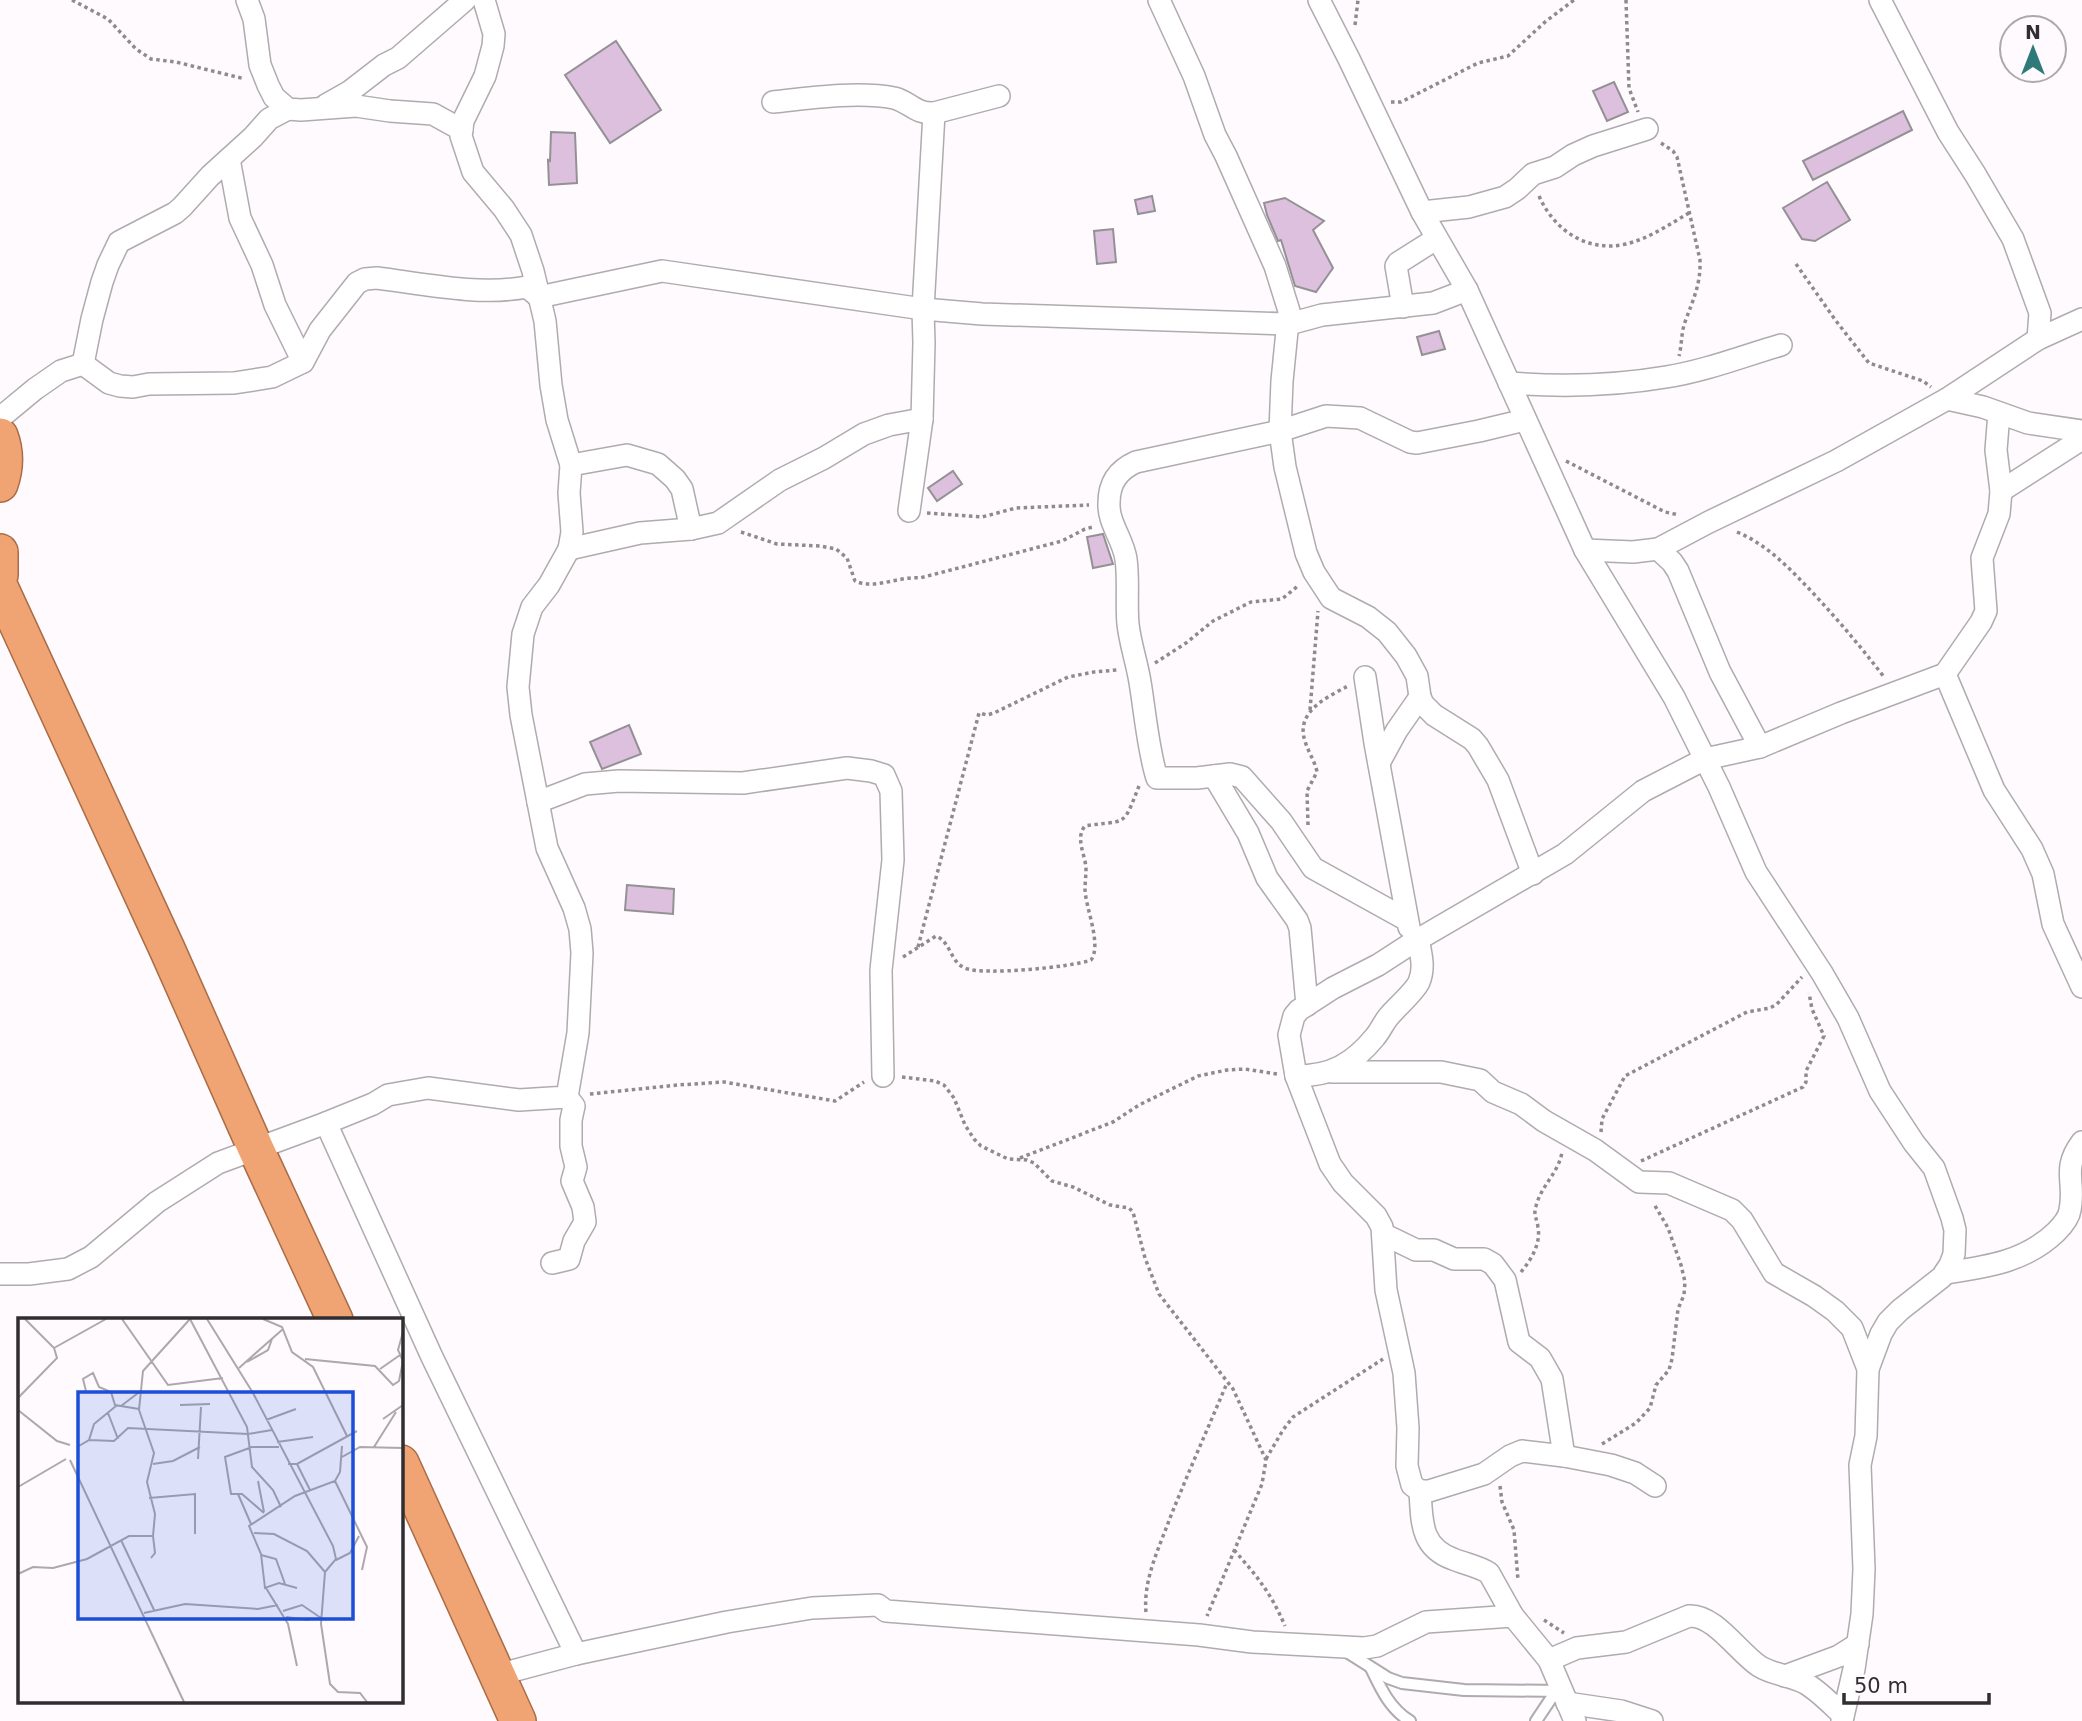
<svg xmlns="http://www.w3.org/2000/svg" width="2082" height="1721" viewBox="0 0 2082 1721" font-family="'DejaVu Sans',sans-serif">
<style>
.building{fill:#dcc0de;stroke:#949195;stroke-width:2}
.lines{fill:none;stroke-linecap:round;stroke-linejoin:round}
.service-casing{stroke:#afabaf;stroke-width:14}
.minor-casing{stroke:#afabaf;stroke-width:24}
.trunk-casing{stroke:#aa6c45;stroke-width:38}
.path{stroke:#8e8b8e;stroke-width:3.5;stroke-dasharray:3.5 3.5;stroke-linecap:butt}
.service{stroke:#fff;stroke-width:10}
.minor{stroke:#fff;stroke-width:21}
.trunk{stroke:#f0a474;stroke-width:35}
.inset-road{fill:none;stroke:#aca8ac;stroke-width:2}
.view{fill:#1d4ed8;fill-opacity:0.15;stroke:#1d4ed8;stroke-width:3.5}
.inset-edge{fill:none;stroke:#302e30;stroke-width:3.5}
</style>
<rect width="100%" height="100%" fill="#fefafe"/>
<!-- building -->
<g class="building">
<polygon points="616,41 661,110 610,143 565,75"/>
<polygon points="1614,82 1628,112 1607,121 1593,91"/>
<polygon points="1903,111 1912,130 1813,180 1803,161"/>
<polygon points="551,132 575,133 577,183 549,185 548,160 550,161"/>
<polygon points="1827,182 1850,220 1815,241 1802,239 1783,208"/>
<polygon points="1152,196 1155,211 1138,214 1135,200"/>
<polygon points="1285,198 1324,221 1313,230 1333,268 1316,292 1295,286 1281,240 1278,241 1267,215 1264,203"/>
<polygon points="1113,229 1116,262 1097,264 1094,231"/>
<polygon points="1439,331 1445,349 1422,355 1417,337"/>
<polygon points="953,471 962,484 937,501 928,488"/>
<polygon points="1103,534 1113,564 1093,568 1087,537"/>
<polygon points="629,725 641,754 602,769 590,742"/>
<polygon points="627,885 674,889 673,914 625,910"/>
</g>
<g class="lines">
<defs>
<g id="service">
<polyline points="1347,1652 1388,1678 1402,1683 1464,1690 1562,1691"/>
<path d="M 1371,1668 C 1381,1689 1390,1709 1410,1721"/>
<polyline points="1536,1721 1556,1691"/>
</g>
<g id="minor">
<polyline points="247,0 254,19 260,65 268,85 274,97 288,109 301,110 356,106 390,111 433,114 462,130"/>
<polyline points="1159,0 1194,76 1215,135 1226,156 1275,266 1289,311 1282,381 1280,431 1285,467 1306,553 1314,572 1331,598 1368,617 1387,632 1406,656 1417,676 1420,697 1423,704 1434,715 1472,739 1478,746 1498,780 1533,874"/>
<polyline points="1319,0 1349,59 1422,212 1467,290 1585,550 1674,697 1719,787 1756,872 1822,973 1848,1018 1880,1091 1914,1143 1934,1168 1952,1218 1955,1230 1954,1254 1950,1265 1942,1277 1900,1310 1888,1322 1881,1334 1868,1369 1866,1436 1860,1465 1864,1569 1862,1614 1854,1669 1842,1721"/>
<polyline points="1880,0 1948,132 1975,174 2013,239 2040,313 2038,339"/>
<path d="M 773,102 C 809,98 859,91 894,98 C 910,102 915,114 934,113 L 999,96"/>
<polyline points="326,105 349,92 384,65 398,58 465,0"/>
<polyline points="229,159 240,218 262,265 275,305 303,362"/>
<polyline points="1422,212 1469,207 1505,197 1517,189 1533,174 1555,167 1573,155 1593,146 1647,129"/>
<polyline points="1403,307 1396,266 1398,263 1436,239"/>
<path d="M 83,364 L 109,383 L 120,386 L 133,387 L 149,384 L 234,383 L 272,377 L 303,362 L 320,330 L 357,283 L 365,279 L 377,278 C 424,284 480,296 527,287 L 539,297 L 662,271 L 923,309 L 982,314 L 1289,324 L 1322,315 L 1433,303 L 1467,290"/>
<path d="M 1509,383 C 1562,387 1613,386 1666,377 C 1705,371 1743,356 1781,345"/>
<polyline points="1947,399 1983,407 2028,423 2082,431"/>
<polyline points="0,418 35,389 61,371 83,364 92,319 102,282 108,265 119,242 175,213 182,207 210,176 253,137 269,119 288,109"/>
<polyline points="571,465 627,455 658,464 675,479 682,489 691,529"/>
<polyline points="2001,491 2082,439"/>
<polyline points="909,511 922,419 924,343 923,309 934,113"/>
<polyline points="569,549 640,533 691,529 718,523 780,480 824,458 864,434 889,425 922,419"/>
<polyline points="1658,549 1672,562 1678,571 1720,672 1760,747"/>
<polyline points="1585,550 1633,552 1658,549 1709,522 1836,461 1947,399 2038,339 2082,319"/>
<polyline points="1945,674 1994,790 2032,849 2043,874 2053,924 2082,987"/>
<polyline points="1365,677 1375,743 1409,927"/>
<polyline points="1379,763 1397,730 1420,697"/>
<polyline points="1214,776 1248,833 1267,878 1297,920 1300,928 1307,1005"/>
<polyline points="538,802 585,784 619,781 743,783 847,768 871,771 884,775 891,791 893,860 881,970 883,1076"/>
<path d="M 1407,920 L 1313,868 L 1281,821 L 1242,777 L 1230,774 L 1197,778 L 1157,778 C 1148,750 1145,712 1140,682 C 1137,663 1130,643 1128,624 C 1126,603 1129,581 1126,559 C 1123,539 1108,523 1109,503 C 1109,483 1118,470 1136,462 L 1280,431 L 1326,416 L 1360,418 L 1410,442 L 1417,443 L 1479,431 L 1525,420"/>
<polyline points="1332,1072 1441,1072 1480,1080 1493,1092 1521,1104 1544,1121 1595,1150 1639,1182 1669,1183 1732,1210 1742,1220 1774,1273 1814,1296 1835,1311 1852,1328 1868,1369"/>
<path d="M 1296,1076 C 1331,1076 1353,1064 1375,1037 C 1381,1030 1384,1021 1391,1014 C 1398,1006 1415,991 1419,982 C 1425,968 1421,954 1418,939"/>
<polyline points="326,1123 432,1357 576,1654"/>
<polyline points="1383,1234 1416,1250 1434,1250 1454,1259 1484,1259 1493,1264 1505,1280 1519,1342 1540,1358 1552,1379 1564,1456"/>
<polyline points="552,1263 569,1259 574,1241 585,1222 583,1207 572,1181 576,1167 571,1146 571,1120 574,1106 567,1097"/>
<path d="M 1945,1273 C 1986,1267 2025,1262 2056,1232 C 2062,1226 2069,1218 2070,1210 C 2076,1181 2061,1170 2082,1142"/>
<polyline points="0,1274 29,1274 68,1269 91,1257 157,1202 218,1163 326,1123 373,1104 388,1095 428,1088 519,1100 567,1097 578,1033 582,953 580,929 574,908 547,848 521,715 518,687 523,634 532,607 549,585 569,549 572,532 569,493 571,465 557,420 551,385 545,321 533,271 521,235 504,209 473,172 461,136 463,121 485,76 493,46 494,34 484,0"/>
<polyline points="1655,1486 1635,1473 1611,1465 1564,1456 1522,1451 1510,1456 1484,1474 1429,1491 1420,1491 1412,1485 1407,1466 1408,1428 1404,1373 1386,1290 1382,1227 1376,1216 1343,1183 1330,1164 1296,1076 1289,1035 1294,1016 1299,1010 1333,988 1378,965 1412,943 1565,854 1643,791 1705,759 1760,747 1841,713 1945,674 1981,622 1986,611 1982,558 1999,514 2001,491 1996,450 1999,413"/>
<path d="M 1420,1491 C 1422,1521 1420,1547 1453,1559 C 1465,1564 1478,1566 1489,1573 L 1513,1616 L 1549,1660 L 1575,1721"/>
<path d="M 1549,1660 L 1577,1648 L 1626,1642 L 1689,1616 C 1714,1614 1739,1653 1759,1666 C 1773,1675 1790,1675 1805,1683 C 1819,1691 1831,1704 1843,1715"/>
<polyline points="497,1675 576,1654 727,1622 812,1608 878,1605 886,1611 1199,1635 1252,1642 1364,1648 1377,1646 1426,1622 1513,1616"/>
<polyline points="1785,1676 1839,1656 1858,1644"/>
<polyline points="1567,1703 1621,1711 1652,1721"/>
</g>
<g id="trunk">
<path d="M 0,436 C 6,452 6,467 0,484"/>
<polyline points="0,552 0,575"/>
<polyline points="0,587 167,949 255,1147 335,1320"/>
<polyline points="401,1463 518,1721"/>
</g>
</defs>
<!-- service casing -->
<use href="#service" class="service-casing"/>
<!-- minor casing -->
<use href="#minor" class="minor-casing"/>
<!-- trunk casing -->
<use href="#trunk" class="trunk-casing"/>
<!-- path -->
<g class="path">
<polyline points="72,0 108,19 136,49 151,59 176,62 245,79"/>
<polyline points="1626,0 1629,88 1638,112"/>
<polyline points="1355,25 1358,0"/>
<polyline points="1391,102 1401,102 1478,63 1508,56 1545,22 1574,0"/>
<path d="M 1661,143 L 1673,151 L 1677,157 L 1700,260 C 1701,284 1693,300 1685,322 C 1681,333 1682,345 1679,356"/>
<path d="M 1539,196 C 1554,230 1587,253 1626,244 C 1648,239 1670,224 1689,213"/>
<polyline points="1796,264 1836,321 1869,363 1923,381 1931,387"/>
<polyline points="1566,461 1665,512 1679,515"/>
<polyline points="927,513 982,517 1016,508 1089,505"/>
<path d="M 741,532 L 777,544 L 820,546 L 836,549 L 847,558 L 855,581 C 875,590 898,576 920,578 L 1062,541 L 1085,529 L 1093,527"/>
<path d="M 1737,532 C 1768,545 1790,569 1813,593 C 1839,621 1861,647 1884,677"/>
<polyline points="1155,663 1186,643 1213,621 1251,602 1282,599 1299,585"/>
<polyline points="1310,710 1318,611"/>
<path d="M 1308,825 L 1307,791 L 1317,772 C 1315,761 1308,752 1305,741 C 1295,712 1327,697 1348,686"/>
<polyline points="918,947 979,713 987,715 994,713 1068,677 1094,672 1117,670"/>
<path d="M 903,957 L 936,936 C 951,942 950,962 965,968 C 982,976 1072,967 1091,960 C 1102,945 1086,909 1085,890 C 1085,883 1086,876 1086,868 C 1085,854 1075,838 1085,826 C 1128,819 1122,829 1139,786"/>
<polyline points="902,1077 935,1081 944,1085 954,1098 965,1125 974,1139 981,1146 1008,1159 1027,1160 1034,1163 1052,1181 1073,1187 1110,1205 1129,1208 1133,1212 1145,1258 1159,1294 1233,1389 1266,1460 1262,1484 1207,1616"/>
<polyline points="590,1094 678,1085 724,1082 835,1101 864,1082"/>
<polyline points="1601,1132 1602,1119 1625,1076 1747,1012 1770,1008 1777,1004 1802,977"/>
<polyline points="1020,1158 1113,1122 1139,1105 1198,1076 1227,1070 1245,1069 1277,1074"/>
<polyline points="1641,1161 1803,1087 1806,1082 1806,1071 1824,1036 1812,1009 1809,993"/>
<path d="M 1521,1272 C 1531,1260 1541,1244 1538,1227 C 1537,1219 1533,1214 1536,1206 C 1541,1186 1559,1172 1562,1152"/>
<polyline points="1602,1444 1636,1423 1650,1408 1656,1385 1669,1370 1672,1359 1678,1309 1684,1295 1685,1282 1681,1265 1668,1228 1654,1204"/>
<polyline points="1266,1459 1283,1430 1293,1417 1383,1359"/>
<polyline points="1500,1486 1502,1502 1514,1530 1518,1580"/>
<path d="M 1234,1550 C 1257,1576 1271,1593 1285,1626"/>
<path d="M 1146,1612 C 1143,1580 1159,1548 1170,1518 C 1188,1473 1208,1428 1227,1383"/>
<polyline points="1544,1620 1564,1633"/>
</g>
<!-- service -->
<use href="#service" class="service"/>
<!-- minor -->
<use href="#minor" class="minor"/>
<!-- trunk -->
<use href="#trunk" class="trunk"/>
</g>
<!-- overview -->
<g transform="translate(18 1318)">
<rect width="385" height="385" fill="#fefafe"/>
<path class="inset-road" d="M 104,1 L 150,67 L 205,60M 172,1 L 229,109 L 234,149 L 255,172 L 263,189M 189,1 L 235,75 L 315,228 L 318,241 L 307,254 L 303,306 L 312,366 L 320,374 L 342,375 L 349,384M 245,1 L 264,9 L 274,34 L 295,49 L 329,118M 36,30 L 88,1M 287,41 L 357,48 L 375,67 L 381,63 L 385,43M 385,43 L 380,32 L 385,14M 229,44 L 250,32 L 254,21M 221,50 L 265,11M 362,51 L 382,37M 68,73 L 65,61 L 75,55 L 81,69 L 93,74 L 97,87 L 121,91M 0,80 L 39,40 L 36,30 L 7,1M 162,87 L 192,86M 103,88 L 124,72M 0,92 L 39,123 L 52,127M 90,95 L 100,121M 365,101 L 385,87M 248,102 L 278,91M 71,122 L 96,123 L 110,110 L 230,116 L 254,112M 259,124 L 295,119M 59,129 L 71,122 L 76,106 L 98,88M 356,129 L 378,94M 324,139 L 342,129 L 385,130M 180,141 L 183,89M 52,142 L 166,384M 135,146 L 155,143 L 182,129M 270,146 L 279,146 L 339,113M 279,146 L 292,172M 240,163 L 246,194M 317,163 L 349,229 L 344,252M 0,169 L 48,141M 220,176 L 233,206M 131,180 L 177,176 L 177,216M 246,195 L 224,176 L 213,176 L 207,139 L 234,129 L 261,129M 236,215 L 256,216 L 289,233 L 307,254M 103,222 L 136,292M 243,237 L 258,241 L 267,266M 133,240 L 137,235 L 135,218M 318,242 L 332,235 L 341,218M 0,256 L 15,249 L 35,250 L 69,241 L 111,218 L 135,218 L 137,196 L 129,164 L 136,135 L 121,92 L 125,53 L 172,1M 248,270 L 270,306 L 279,348M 279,270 L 261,265 L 247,270 L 243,236 L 231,208 L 277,178 L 317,163 L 322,154 L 324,128M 265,293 L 284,287 L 303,300M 126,295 L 167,286 L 240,291 L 260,287M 268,299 L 291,302"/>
<path class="view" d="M 60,74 L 335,74 L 335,301 L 60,301 Z"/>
<rect width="385" height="385" class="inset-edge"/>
</g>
<!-- north arrow -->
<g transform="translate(2033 49)"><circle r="33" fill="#fefafe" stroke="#aca8ac" stroke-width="2"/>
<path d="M0-5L12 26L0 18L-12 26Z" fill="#2f7979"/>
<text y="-10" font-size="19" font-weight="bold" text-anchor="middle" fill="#302e30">N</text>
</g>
<!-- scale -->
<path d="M1844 1693v10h145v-10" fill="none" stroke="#302e30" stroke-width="3.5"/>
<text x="1854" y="1693" font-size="21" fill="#302e30" stroke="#fefafe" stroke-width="5" paint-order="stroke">50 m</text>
</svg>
